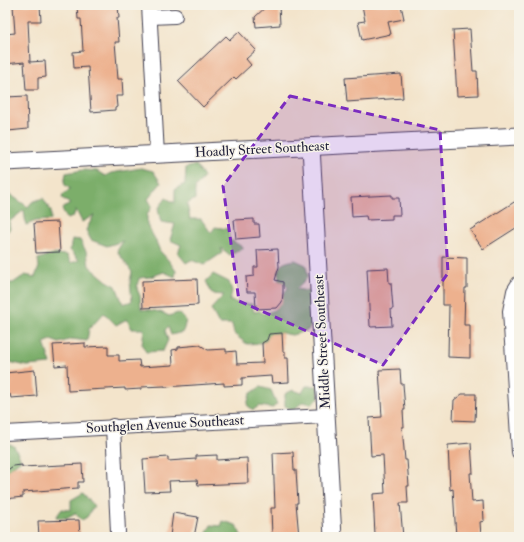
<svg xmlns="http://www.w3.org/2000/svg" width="524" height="542" viewBox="0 0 524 542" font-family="'IM FELL Double Pica',serif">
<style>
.forest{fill:#7bae6a;stroke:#4e6852}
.building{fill:#edb18e}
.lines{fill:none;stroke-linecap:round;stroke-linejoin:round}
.minor-casing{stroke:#413f51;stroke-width:16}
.tertiary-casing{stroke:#413f51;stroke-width:19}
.minor{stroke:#fff;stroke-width:14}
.tertiary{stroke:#fff;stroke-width:17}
.marked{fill:#7b2cbf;fill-opacity:0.2;stroke:#7b2cbf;stroke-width:3;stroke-dasharray:8 5;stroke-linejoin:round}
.labels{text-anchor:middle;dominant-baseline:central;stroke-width:3;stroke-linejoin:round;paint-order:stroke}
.street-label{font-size:14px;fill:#22223b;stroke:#f7f3e8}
</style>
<rect width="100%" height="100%" fill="#f7f3e8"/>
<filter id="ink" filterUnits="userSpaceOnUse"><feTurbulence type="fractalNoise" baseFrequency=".025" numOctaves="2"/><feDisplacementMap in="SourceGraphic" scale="8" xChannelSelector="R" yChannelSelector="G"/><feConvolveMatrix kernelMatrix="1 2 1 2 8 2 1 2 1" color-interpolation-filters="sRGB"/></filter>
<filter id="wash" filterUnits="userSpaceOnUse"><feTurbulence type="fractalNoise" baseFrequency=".012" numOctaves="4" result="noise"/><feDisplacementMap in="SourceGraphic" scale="16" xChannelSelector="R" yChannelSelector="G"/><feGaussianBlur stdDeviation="0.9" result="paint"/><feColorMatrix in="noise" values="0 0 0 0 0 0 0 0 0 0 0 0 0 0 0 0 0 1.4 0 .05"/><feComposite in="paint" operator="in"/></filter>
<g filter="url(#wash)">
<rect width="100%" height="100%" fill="#f3e4cb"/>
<!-- forest -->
<g class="forest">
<polygon points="196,165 204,177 195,188 195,199 187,204 190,219 201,219 211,233 215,227 228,229 229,239 244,248 230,255 221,248 222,253 204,265 191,260 186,263 178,253 181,245 170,240 175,224 161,222 158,209 166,198 175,203 175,189 185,184 186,168"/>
<path d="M 141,168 L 153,171 L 161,183 L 148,199 L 152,206 L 147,215 L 147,225 L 155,239 L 160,251 L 169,261 L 176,271 L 175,277 L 164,272 L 150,277 L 139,278 L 137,289 L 140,296 L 141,309 C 152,310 160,311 169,316 L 178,313 L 186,320 L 183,332 L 171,335 L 168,327 L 165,330 L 168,340 L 163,351 L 146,352 L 142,345 L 144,329 L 132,329 L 127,319 L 116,325 L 104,313 L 89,329 L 87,341 L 72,339 L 59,343 L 51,340 L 44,343 L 51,364 L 27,366 L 5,361 L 5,283 L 13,283 L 25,275 L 35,277 L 39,267 L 38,259 L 53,254 L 67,255 L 71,263 L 79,260 L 70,250 L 72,239 L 80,240 L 87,253 L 89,266 L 107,281 L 116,286 L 123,304 L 132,301 L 130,281 L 132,272 L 117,251 L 123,241 L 107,246 L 91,240 L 86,230 L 94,215 L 82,222 L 76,210 L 73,217 L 67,219 L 62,209 L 70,204 L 62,198 L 63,195 L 70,189 L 64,184 L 66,173 L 83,170 L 97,171 L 105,176 L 111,173 Z"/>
<polygon points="5,191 28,207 32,202 43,198 51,211 51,220 36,221 26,225 24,210 9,222 10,229 5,234"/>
<path d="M 295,260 L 306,265 L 308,277 L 296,289 L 313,292 L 323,307 L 308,330 L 292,335 L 282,333 L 270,334 C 265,345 257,343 247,344 L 234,334 L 232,324 L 219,324 L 211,309 L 224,295 L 212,294 L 206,281 L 213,274 L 229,282 L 232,291 L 230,301 L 242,304 L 252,304 L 254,312 L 260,311 L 263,314 C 286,308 277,300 288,288 L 283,282 L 279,281 C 277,265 280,263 295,260 Z"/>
<polygon points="306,386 317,386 319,398 312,404 303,402 293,410 285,406 285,394 293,390 302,393"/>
<polygon points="260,387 271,390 277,404 273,408 259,406 253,410 247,405 250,394"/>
<polygon points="5,442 14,446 21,460 7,471 5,469"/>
<polygon points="83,493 94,506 87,517 82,520 75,513 66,518 56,517 62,509 71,510 71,500"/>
<polygon points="223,521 236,525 242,537 205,537 211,525 221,526"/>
</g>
<g id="blocks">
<!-- building -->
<g class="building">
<polygon points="13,5 40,5 41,21 28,21 30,62 45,61 46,77 38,78 38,90 26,90 24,62 5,64 5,34 15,33"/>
<polygon points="77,5 118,5 119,18 117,18 119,42 115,42 118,79 122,79 123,96 116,96 117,107 115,108 115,110 91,112 88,67 74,68 73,52 83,51 81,19 78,19"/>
<polygon points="268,5 279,5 280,25 256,27 255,17"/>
<polygon points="362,5 401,5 404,19 388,22 391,34 362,40 358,22 365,21"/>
<polygon points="470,29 473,71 477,71 478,95 457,96 453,30"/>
<polygon points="239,32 256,50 246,59 251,65 236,79 234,77 203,107 178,81 226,36 230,40"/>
<polygon points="401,74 403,98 347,102 345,78"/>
<polygon points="27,96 28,129 8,131 8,123 5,123 6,97"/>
<polygon points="392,195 392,198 399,198 400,215 392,215 392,219 367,220 366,216 352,217 351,197"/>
<polygon points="519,199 519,226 483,249 470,230"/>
<polygon points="254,219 254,224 259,224 260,237 236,239 234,220"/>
<polygon points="58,222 60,252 36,253 34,223"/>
<polygon points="278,249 279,267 275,280 283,282 283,293 282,302 277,308 256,309 255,292 247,292 246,277 254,276 254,267 258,267 257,250"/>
<polygon points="443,257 467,258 467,288 465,288 464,325 470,325 470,358 448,357 449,305 443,305"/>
<polygon points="388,268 389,283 391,283 393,309 391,309 392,326 371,327 370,326 367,269"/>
<polygon points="197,279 198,305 143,308 142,281"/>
<polygon points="282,333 283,352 285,352 285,358 288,358 289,382 272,383 271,376 242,378 242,385 224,386 224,383 165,387 165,386 141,387 141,389 125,390 125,388 68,391 67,365 55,366 53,345 85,343 85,347 108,346 108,355 119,355 119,361 139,360 140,367 173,365 172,350 178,349 178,347 200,345 208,350 226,349 226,352 236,351 237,364 263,363 262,343 267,340 269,334"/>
<polygon points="400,369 401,384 403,384 405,410 403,410 404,427 402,427 405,460 407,460 409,486 407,486 408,503 400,503 403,537 384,537 384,534 375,535 373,494 385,493 383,455 371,456 369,418 382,417 379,370"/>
<polygon points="35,370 37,396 11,398 10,394 5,395 5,373"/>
<polygon points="462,394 476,394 475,421 453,420 454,400"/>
<polygon points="471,443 473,473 470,473 472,502 483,501 484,521 480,522 481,537 456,537 453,489 450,490 448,445"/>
<polygon points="293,452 294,470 296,470 298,503 296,503 299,537 272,537 271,508 275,508 273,453"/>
<polygon points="217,455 217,460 247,458 248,483 198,485 197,480 169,481 170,491 145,492 143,459 168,457 168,461 196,459 196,456"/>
<polygon points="82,464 83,482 78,482 78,488 23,492 23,497 5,499 5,472 13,466 22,465 22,467"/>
<polygon points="173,513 198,517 194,537 170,536"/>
<polygon points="79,520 80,537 39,537 38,521"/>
</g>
</g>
</g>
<g filter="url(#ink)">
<use href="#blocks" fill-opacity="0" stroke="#413f51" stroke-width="1"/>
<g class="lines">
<defs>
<g id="minor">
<polyline points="149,5 157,155"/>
<polyline points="150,17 175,16"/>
<polyline points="519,283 514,291 510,311 519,452"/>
<polyline points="113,426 118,532"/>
<polyline points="5,433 326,416"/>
</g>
<g id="tertiary">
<polyline points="311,147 333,537"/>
<polyline points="5,162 519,136"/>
</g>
</defs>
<!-- minor casing -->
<use href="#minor" class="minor-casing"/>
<!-- tertiary casing -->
<use href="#tertiary" class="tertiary-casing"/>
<!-- minor -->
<use href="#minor" class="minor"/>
<!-- tertiary -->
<use href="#tertiary" class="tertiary"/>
</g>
</g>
<!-- marked area -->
<path class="marked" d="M 290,96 L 440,130 L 448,273 L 383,365 L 239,301 L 223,186 Z"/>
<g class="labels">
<!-- street labels -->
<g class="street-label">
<text transform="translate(262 149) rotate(-3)">Hoadly Street Southeast</text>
<text transform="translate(322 342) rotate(-93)">Middle Street Southeast</text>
<text transform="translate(165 424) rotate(-3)">Southglen Avenue Southeast</text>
</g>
</g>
<!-- margin -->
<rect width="524" height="542" fill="none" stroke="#f7f3e8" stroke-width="20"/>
</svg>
